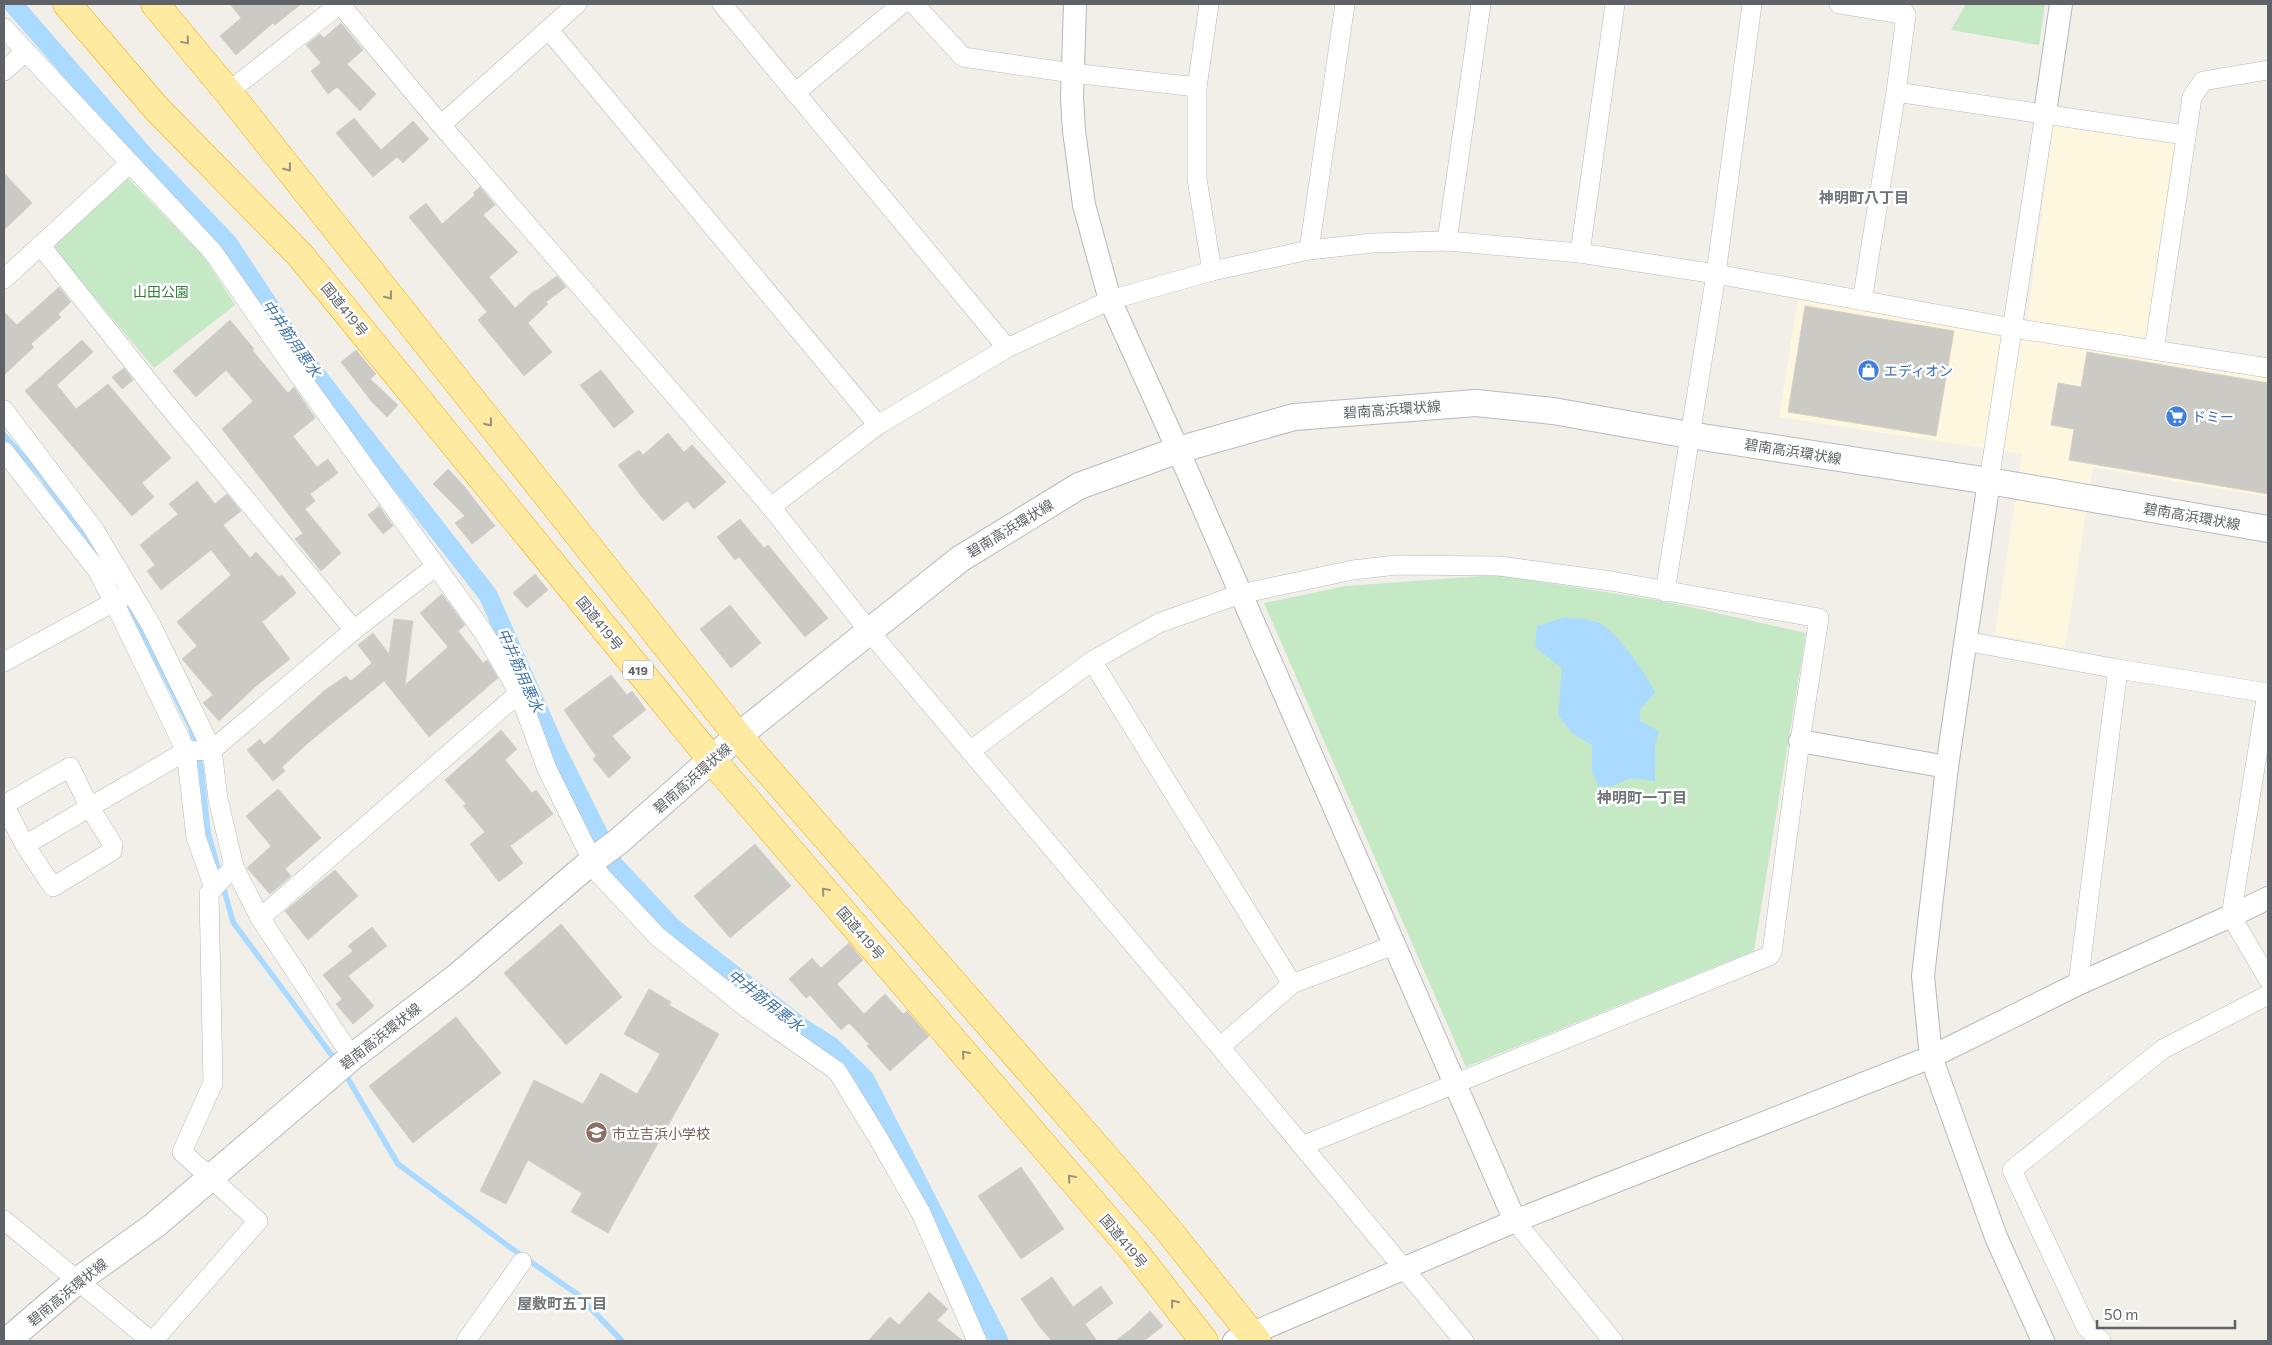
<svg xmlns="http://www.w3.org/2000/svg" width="2272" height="1345" viewBox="0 0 2272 1345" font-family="Commissioner,'Noto Sans JP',sans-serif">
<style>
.commercial{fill:#fef7e0}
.green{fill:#c5e8c5}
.water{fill:#aadaff}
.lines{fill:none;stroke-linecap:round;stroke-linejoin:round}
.stream{stroke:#aadaff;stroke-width:5.5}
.canal{stroke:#aadaff;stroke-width:19}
.building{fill:#cccac5;stroke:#d6d1c6}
.minor-casing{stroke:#b5b8bc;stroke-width:20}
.tertiary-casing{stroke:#b5b8bc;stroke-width:24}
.secondary-casing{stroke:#b6babf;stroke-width:28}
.trunk-casing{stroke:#f9ab00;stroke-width:29}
.minor{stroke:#fff;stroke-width:19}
.tertiary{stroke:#fff;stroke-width:22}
.secondary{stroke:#fff;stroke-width:26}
.trunk{stroke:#feeaa1;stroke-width:28}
.oneway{stroke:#97927c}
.labels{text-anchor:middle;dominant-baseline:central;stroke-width:5;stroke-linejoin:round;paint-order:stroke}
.shield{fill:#fff;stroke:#8f9295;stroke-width:1}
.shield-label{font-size:12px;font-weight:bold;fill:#5f6368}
.park-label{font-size:14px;fill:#348238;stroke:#fff}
.street-label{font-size:14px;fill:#5f6368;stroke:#fff}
.shop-label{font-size:14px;fill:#366cbe;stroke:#fff;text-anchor:start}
.education-label{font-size:14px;fill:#785e54;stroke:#fff;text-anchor:start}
.neighbourhood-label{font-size:15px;font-weight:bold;fill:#70757a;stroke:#fff}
.water-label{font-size:15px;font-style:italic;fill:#4174aa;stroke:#fff}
</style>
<rect width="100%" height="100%" fill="#f1efe8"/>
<!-- commercial -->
<polygon class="commercial" points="2053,125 2175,144 2147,340 2146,359 2268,378 2268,497 2093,467 2065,648 1995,634 2022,454 1779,417 1798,299 2025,338"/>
<!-- green -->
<g class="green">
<polygon points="1966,4 2045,4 2039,45 1951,30"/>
<polygon points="127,177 204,257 235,305 154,368 52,247"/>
<polygon points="1497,575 1663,601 1806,633 1754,951 1466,1067 1264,603 1346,586"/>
</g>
<!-- water -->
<path class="water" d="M 1566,617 C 1576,619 1595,619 1603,625 C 1621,638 1646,673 1655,693 L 1640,709 L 1640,721 L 1659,731 L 1655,745 L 1655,781 L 1631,778 L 1613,786 L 1599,787 L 1592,772 L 1592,745 L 1572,733 L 1558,715 L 1562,668 L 1535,647 L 1537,626 Z"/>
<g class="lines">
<!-- stream -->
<g class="stream">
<polyline points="4,435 41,476 102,560"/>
<polyline points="128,604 191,728 201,768 208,832 233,922 336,1061"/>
<polyline points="344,1072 398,1164 511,1248 577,1294 622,1341"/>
</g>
<!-- canal -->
<polyline class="canal" points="13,4 144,155 228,243 304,359 488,595 555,747 614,865 672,927 801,1027 831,1046 865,1079 999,1341"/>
</g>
<!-- building -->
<g class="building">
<polygon points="230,4 301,4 275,25 273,23 236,55 220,36 241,18"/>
<polygon points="341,23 363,50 347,64 376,94 360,111 337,87 328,94 311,71 321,63 306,45 320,34 324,38"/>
<polygon points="354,118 381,150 413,121 429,139 403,163 397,157 373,177 336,133"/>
<polygon points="4,173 32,203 4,230"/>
<polygon points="480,187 495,205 483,215 518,252 489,277 515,308 535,290 536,291 557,276 566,287 546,302 548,304 528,323 552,352 524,376 478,320 487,312 409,217 426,203 442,224 475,195 473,193"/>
<polygon points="59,287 71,302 58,314 61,317 31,344 34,347 4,375 4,312 17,325"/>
<polygon points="1805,306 1954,331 1936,436 1788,412"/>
<polygon points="230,320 254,349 252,350 288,393 294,387 315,418 293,436 317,467 328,459 338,473 310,494 315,501 305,509 341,553 321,571 295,539 303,533 222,429 253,401 226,370 196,397 173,371"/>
<polygon points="82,340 93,352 57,385 76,409 108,384 171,458 142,483 154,497 132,516 25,391"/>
<polygon points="356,350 376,374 370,379 398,405 387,417 372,402 341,362"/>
<polygon points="2087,352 2268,383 2268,494 2069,460 2074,429 2051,425 2058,383 2081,387"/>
<polygon points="124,368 133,380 122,389 112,377"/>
<polygon points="601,370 634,412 614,428 580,385"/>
<polygon points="668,433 684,452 692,445 726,482 694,509 687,501 663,521 641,496 618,465 639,450 643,455"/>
<polygon points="448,469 464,486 495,526 472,544 455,523 465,516 433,484"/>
<polygon points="197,481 215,504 227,494 241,511 223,525 250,558 256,552 279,577 282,575 296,593 262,622 290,659 256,686 219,721 203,703 213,695 182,659 197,646 177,622 231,575 211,550 161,590 147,571 155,565 140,545 178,514 169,504"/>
<polygon points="379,506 393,526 383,534 368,515"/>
<polygon points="740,519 764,548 768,545 828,618 805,637 739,557 735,560 717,537"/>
<polygon points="535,574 548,590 527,608 513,593"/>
<polygon points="442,594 465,625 458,631 483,663 487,660 498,678 429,737 384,681 308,743 282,767 285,771 273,781 247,750 260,739 264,745 325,690 346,676 351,681 372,663 358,645 373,633 389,654 394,619 413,621 405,685 448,647 420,613"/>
<polygon points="730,605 761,643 731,668 700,629"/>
<polygon points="611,675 627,695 632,691 646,710 612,736 631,758 609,778 593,759 596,756 564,710"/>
<polygon points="501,730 517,749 505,760 532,793 536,790 553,814 510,846 523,863 499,882 470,844 485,832 463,806 466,804 445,780"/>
<polygon points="278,789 321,838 285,869 291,876 270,894 247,868 271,846 246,816"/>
<polygon points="755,844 791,886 730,938 694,896"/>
<polygon points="335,870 358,896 308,940 285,911"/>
<polygon points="561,924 622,997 566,1045 504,973"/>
<polygon points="372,927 387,946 348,976 374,1006 353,1024 336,1004 342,999 323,975 353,951 348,946"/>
<polygon points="849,943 863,960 837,984 864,1014 885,994 903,1014 907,1011 929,1036 890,1071 867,1046 869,1044 849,1023 841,1030 810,995 806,998 789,979 812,958 821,968"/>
<polygon points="649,989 671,1002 669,1005 719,1034 608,1233 571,1212 582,1193 528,1160 506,1204 480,1191 534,1080 583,1104 601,1073 637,1094 660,1054 624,1034"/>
<polygon points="456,1017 501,1073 413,1143 369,1086"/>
<polygon points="1021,1167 1064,1229 1021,1259 978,1196"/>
<polygon points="1052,1277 1073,1307 1101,1286 1113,1303 1085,1324 1097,1341 1052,1341 1039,1326 1021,1299"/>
<polygon points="929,1292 948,1309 937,1320 963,1341 868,1341 890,1317 899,1325"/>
<polygon points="1150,1311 1163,1326 1144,1341 1115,1341 1130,1330"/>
</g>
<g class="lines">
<defs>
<g id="minor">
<polyline points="340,4 441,125 771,507 869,631 1220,1047 1464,1341"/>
<polyline points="722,4 1007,348"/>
<polyline points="914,4 963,57 1072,73 1197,87"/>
<polyline points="1209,4 1197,87 1197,179 1212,271"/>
<polyline points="1839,4 1906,15"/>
<polyline points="1899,4 1906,15 1896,92 2185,135"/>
<polyline points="4,28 213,252 281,350 484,633 519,693 547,769 599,874 657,936 748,1009 837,1071 877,1136 921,1213 977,1341"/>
<polyline points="549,30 878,425"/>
<polyline points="4,71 25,52"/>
<polyline points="228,92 340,4"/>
<polyline points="795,93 902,4"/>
<polyline points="441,125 577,4"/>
<polyline points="1447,241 1481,4"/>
<polyline points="1309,250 1345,4"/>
<polyline points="1580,253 1615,4"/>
<polyline points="4,279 130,163"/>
<polyline points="1862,301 1896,92"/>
<polyline points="2154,350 2192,97 2203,81 2268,70"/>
<polyline points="4,410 93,528 151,625 212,750 218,799 234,867 260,918 352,1057"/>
<polyline points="4,451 97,570 114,602 186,751 196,837 214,888"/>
<polyline points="1989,481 2045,113"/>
<polyline points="771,507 878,425 1007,348 1110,300 1212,271 1309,250 1373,243 1447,241 1580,253 1716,274 2013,328 2268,368"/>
<polyline points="1665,592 1716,274 1752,4"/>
<polyline points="354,630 436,566"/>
<polyline points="1965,641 2118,669 2268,693"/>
<polyline points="1092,661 1292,984"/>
<polyline points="4,662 125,596"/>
<polyline points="2267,693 2231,916 2268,979"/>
<polyline points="970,751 1092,661 1159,623 1240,594 1353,570 1396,565 1499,566 1611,581 1819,618 1800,741 1772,952 1769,956 1302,1146"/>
<polyline points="25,845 53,887 112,851 113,845 90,808 70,767 4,805 25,845 186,751 212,750 354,630 164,401 40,245"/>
<polyline points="260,918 519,693"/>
<polyline points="2078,984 2118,669"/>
<polyline points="1220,1047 1292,984 1394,945"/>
<polyline points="4,1220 151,1341"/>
<polyline points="1515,1221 1613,1341"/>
<polyline points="153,1341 258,1221 182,1152 213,1083 209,893 234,867"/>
<polyline points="466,1341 522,1262"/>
<polyline points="2101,1341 2086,1327 2012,1170 2163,1049 2268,995"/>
</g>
<g id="tertiary">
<polyline points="1075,4 1072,98 1074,131 1084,205 1110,300 1178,450 1515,1221"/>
<polyline points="2045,113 2061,4"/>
<polyline points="1989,481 1947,767 1923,976 1931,1057 1996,1237 2043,1341"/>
<polyline points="1800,741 1947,767"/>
<polyline points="1234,1341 1515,1221 1931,1057 2078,984 2231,916 2268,898"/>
</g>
<polyline id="secondary" points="7,1341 77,1281 155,1225 352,1057 459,975 592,861 619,841 738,736 960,559 1079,486 1178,450 1294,417 1476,403 1553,411 1689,435 1989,481 2268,529"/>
<g id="trunk">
<polyline points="67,4 156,108 300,255 712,760 1134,1251 1204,1341"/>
<polyline points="155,4 228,92 738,736 1165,1226 1257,1341"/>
</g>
</defs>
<!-- minor casing -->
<use href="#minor" class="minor-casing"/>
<!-- tertiary casing -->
<use href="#tertiary" class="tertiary-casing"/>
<!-- secondary casing -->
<use href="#secondary" class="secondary-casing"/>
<!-- trunk casing -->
<use href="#trunk" class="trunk-casing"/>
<!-- minor -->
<use href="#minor" class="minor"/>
<!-- tertiary -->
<use href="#tertiary" class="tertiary"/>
<!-- secondary -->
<use href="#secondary" class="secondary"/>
<!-- trunk -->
<use href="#trunk" class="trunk"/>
</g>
<!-- one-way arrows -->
<defs><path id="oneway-chevron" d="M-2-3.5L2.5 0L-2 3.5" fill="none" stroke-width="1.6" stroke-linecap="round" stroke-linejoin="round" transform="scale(1.25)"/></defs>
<g class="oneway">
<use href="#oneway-chevron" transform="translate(186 41) rotate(50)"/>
<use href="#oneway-chevron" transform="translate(288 168) rotate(52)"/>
<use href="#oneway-chevron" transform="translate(389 296) rotate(52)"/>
<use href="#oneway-chevron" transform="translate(489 423) rotate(52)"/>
<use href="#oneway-chevron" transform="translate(825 891) rotate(-131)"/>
<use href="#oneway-chevron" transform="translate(965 1054) rotate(-131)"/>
<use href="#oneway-chevron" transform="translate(1071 1178) rotate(-131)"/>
<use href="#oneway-chevron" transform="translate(1174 1303) rotate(-128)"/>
</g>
<!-- icons -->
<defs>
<symbol id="shop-disc" viewBox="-11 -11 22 22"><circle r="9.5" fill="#3f7fe0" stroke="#fff"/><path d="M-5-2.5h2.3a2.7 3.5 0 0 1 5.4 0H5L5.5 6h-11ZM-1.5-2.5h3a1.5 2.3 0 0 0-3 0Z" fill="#fff"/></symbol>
<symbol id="supermarket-disc" viewBox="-11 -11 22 22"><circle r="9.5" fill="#3f7fe0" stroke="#fff"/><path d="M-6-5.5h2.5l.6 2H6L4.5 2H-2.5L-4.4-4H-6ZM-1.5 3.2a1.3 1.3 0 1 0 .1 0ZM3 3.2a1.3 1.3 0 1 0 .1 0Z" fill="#fff"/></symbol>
<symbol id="school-disc" viewBox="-11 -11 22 22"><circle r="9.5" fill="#8d6e63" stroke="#fff"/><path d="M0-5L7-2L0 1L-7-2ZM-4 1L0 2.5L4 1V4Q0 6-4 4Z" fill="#fff"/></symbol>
</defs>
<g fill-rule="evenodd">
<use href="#shop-disc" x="1856" y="358" width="25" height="25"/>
<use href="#supermarket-disc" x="2164" y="404" width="25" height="25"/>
<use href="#school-disc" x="584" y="1120" width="25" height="25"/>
</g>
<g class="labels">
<!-- shield labels -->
<rect class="shield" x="623" y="660.5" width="30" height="19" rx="4"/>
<g class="shield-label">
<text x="638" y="670">419</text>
</g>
<!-- park labels -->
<g class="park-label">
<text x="161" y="291">山田公園</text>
</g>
<!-- street labels -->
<g class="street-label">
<text transform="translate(345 309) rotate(51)">国道419号</text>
<text transform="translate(1392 409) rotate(-4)">碧南高浜環状線</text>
<text transform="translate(1793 451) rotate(9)">碧南高浜環状線</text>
<text transform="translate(2192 516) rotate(10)">碧南高浜環状線</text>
<text transform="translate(1010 528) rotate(-31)">碧南高浜環状線</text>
<text transform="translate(600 623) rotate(51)">国道419号</text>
<text transform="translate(692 778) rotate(-41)">碧南高浜環状線</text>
<text transform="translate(861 933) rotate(49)">国道419号</text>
<text transform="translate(380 1036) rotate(-38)">碧南高浜環状線</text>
<text transform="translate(1124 1241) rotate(50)">国道419号</text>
<text transform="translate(67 1292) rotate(-39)">碧南高浜環状線</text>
</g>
<!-- shop labels -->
<g class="shop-label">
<text x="1884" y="370">エディオン</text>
<text x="2192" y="416">ドミー</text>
</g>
<!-- education labels -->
<g class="education-label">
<text x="612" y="1133">市立吉浜小学校</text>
</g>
<!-- neighbourhood labels -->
<g class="neighbourhood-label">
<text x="1864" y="197">神明町八丁目</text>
<text x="1642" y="797">神明町一丁目</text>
<text x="562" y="1303">屋敷町五丁目</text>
</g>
<!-- water labels -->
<g class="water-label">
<text transform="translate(292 338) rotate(55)">中井筋用悪水</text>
<text transform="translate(521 670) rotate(66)">中井筋用悪水</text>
<text transform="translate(766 1000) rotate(38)">中井筋用悪水</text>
</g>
</g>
<!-- border -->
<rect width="2272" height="1345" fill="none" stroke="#5f6368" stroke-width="10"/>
<!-- scale -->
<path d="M2097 1320v8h138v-8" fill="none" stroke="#5f6368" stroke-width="2.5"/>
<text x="2104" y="1320" font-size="15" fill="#5f6368" stroke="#ffffff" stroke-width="4" paint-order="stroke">50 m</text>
</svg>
